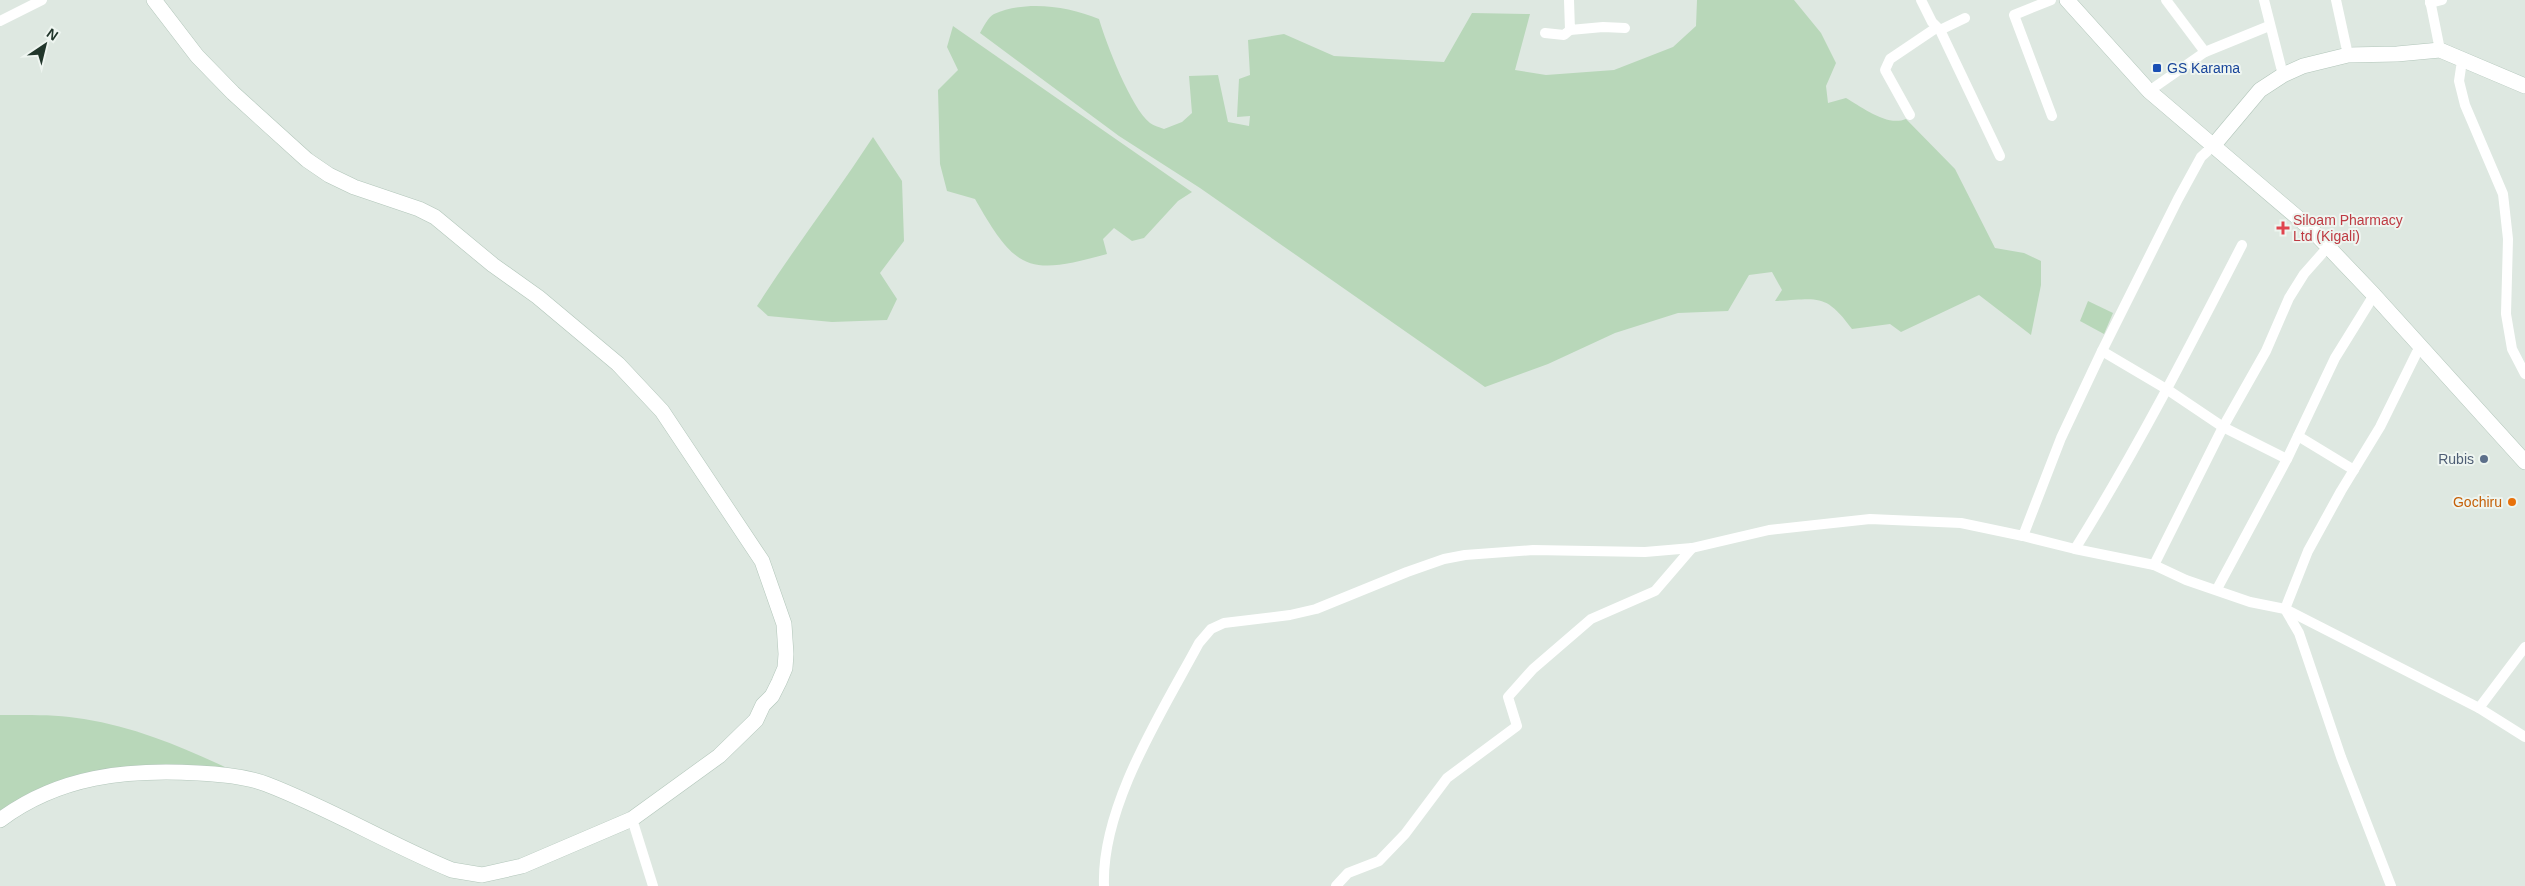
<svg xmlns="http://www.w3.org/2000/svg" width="2525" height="886" viewBox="0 0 2525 886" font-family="Helvetica,sans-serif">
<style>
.green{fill:#b8d7b9}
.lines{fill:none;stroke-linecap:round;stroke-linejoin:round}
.secondary-casing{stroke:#b2c6ba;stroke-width:16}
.street{stroke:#fff;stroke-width:10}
.secondary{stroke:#fff;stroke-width:15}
.transit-dot{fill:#1a4fb4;stroke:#eef5f0;stroke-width:2}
.health-dot{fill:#e0444e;stroke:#eef5f0;stroke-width:2}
.service-dot{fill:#5c6f8a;stroke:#eef5f0;stroke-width:2}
.food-dot{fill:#e8710a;stroke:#eef5f0;stroke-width:2}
.labels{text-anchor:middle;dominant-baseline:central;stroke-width:4;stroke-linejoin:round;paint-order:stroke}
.transit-label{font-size:14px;fill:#164399;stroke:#eef5f0;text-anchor:start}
.health-label{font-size:14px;fill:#be3a42;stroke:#eef5f0;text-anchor:start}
.service-label{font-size:14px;fill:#4e5e75;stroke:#eef5f0;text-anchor:end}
.food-label{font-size:14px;fill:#c56008;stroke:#eef5f0;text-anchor:end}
</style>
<rect width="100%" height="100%" fill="#dee8e1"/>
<!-- green -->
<g class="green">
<path d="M 1697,0 L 1794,0 L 1821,33 L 1836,63 L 1826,86 L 1828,103 L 1846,98 C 1862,107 1887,127 1906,119 L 1955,169 L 1995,248 L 2024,253 L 2041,261 L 2041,285 L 2031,335 L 1979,295 L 1901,332 L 1890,324 L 1852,329 C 1825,292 1818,299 1775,301 L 1782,290 L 1772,272 L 1749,275 L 1728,311 L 1678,313 L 1615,333 L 1548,364 L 1485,387 L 1200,188 L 1119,136 L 980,33 C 983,28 988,17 994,14 C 1026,0 1067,6 1099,19 C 1106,43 1131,108 1150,123 C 1154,126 1160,127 1164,129 L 1182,122 L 1192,113 L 1189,76 L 1218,75 L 1228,122 L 1249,126 L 1250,116 L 1237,117 L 1239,79 L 1250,75 L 1248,40 L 1284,34 L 1334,56 L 1444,62 L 1472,13 L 1530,14 L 1515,70 L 1546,75 L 1614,70 L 1673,47 L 1696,26 Z"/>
<path d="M 953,26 L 1192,192 L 1178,201 L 1144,238 L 1132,241 L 1114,228 L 1103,239 L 1107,254 C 1028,276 1016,271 975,199 L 947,191 L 940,164 L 938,90 L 958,70 L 947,47 Z"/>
<path d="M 873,137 L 902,181 L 904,241 L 880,273 L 897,299 L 887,320 L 832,322 L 768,316 L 757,306 C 794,248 836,194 873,137 Z"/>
<polygon points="2088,301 2113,313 2104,334 2080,321"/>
<path d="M 0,715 C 28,715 57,714 84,719 C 134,727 180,746 225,767 L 221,770 L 131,769 L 0,816 Z"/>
</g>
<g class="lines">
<defs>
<g id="secondary">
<polyline points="2067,0 2149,91 2311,229 2374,295 2525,462"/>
<polyline points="2213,146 2260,90 2283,75 2303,66 2348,55 2397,54 2440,50 2525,86"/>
<path d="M 0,820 C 59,776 126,769 198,773 C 220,774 245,776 266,784 C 329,808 389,844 452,870 L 482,875 L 522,866 L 632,819 L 719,756 L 756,720 L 763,705 L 772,696 L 779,682 L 785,668 L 786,654 L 784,624 L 762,561 L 662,411 L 618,364 L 538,297 L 493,265 L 435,217 L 419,209 L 354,187 L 329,175 L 307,160 L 233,93 L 197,56 L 154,0"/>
</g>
</defs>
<!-- secondary casing -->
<use href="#secondary" class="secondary-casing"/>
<!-- street -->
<g class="street">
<polyline points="1569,0 1570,30 1603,27 1625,28"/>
<polyline points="1921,0 1932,22 1940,30 1965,18"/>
<polyline points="2051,0 2014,15 2052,116"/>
<polyline points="2166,0 2205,52"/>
<polyline points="2264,0 2283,75"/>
<polyline points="2336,0 2348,55"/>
<polyline points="2430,0 2440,50"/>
<polyline points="2430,3 2442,0"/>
<polyline points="0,21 42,0"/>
<polyline points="1940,30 2000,156"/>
<polyline points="1545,33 1564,35 1570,30"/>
<polyline points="2462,61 2459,81 2465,105 2503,194 2508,239 2506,314 2512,349 2525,374"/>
<polyline points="2149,91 2205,52 2269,26"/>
<polyline points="1910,115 1885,70 1890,59 1936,28"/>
<polyline points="2102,351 2168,390 2223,427 2287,459"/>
<polyline points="2298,436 2354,470"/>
<polyline points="2023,536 2075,549 2154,565 2186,580 2250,602 2285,609 2479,708 2525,737"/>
<path d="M 2075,549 C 2136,451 2189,348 2242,245"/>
<polyline points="2154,565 2223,427 2266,351 2289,298 2304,274 2327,248"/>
<polyline points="2217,589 2287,459 2335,358 2374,295"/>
<polyline points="2479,708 2525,647"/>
<polyline points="632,819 653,886"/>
<path d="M 1104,886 C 1101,806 1162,712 1199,643 L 1211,629 L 1224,623 L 1290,615 L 1316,609 L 1407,572 L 1444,559 L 1465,555 L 1533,550 L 1645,552 L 1692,548 L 1769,530 L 1870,519 L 1961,523 L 2023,536 L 2061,438 L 2102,351 L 2178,199 L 2201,157 L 2213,146"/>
<polyline points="1336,886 1348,873 1379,861 1405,834 1447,778 1517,726 1508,697 1533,669 1591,619 1655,591 1692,548"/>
<polyline points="2391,886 2341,757 2299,633 2285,609 2308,551 2341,491 2380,427 2420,346"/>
</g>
<!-- secondary -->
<use href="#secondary" class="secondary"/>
</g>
<!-- markers -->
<rect class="transit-dot" x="2152" y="63" width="10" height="10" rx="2.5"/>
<path class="health-dot" d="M2280.5 220.5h5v5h5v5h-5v5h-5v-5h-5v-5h5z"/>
<circle class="service-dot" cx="2484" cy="459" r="5"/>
<circle class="food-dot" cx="2512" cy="502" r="5"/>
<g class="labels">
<!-- transit labels -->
<g class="transit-label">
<text x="2167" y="68">GS Karama</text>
</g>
<!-- health labels -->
<g class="health-label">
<text x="2293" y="220">Siloam Pharmacy<tspan x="2293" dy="16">Ltd (Kigali)</tspan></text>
</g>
<!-- service labels -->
<g class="service-label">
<text x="2474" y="459">Rubis</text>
</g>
<!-- food labels -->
<g class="food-label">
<text x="2502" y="502">Gochiru</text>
</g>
</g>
<!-- north arrow -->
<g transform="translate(45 45) rotate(35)" stroke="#eef5f0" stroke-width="4" paint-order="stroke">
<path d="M0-4L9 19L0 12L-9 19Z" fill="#21362b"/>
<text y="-8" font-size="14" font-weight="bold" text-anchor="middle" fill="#21362b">N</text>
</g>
</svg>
